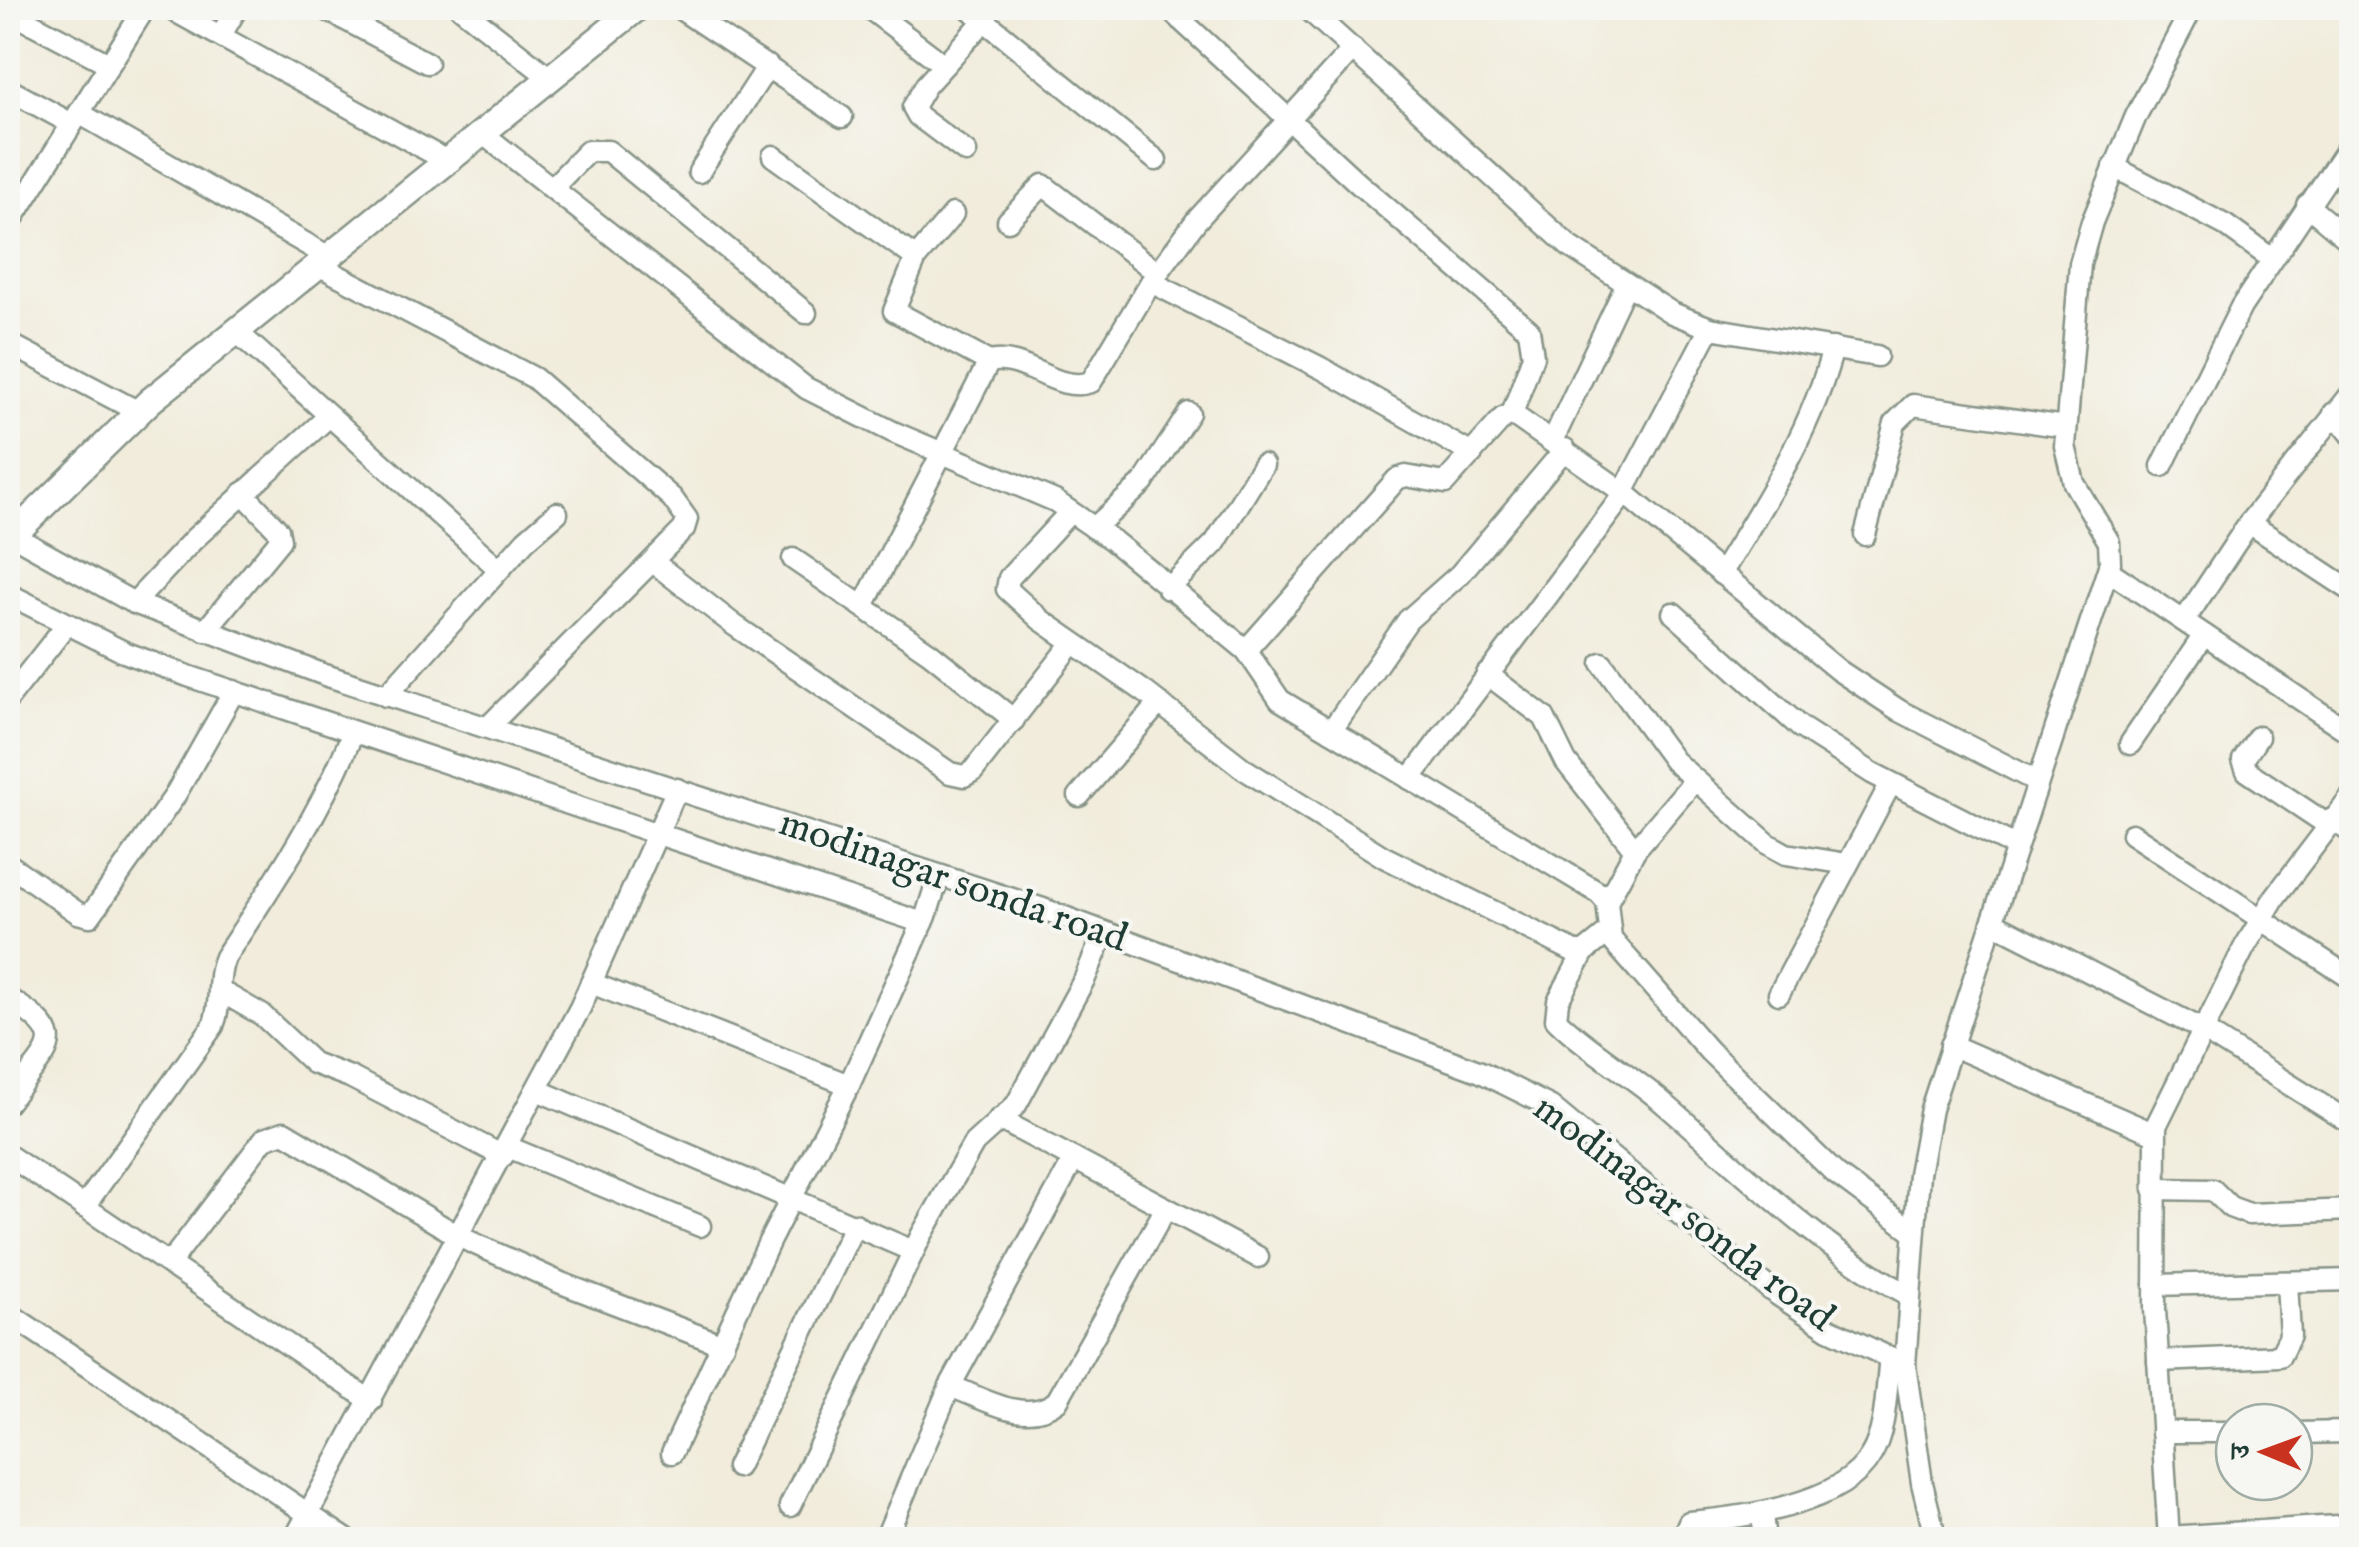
<svg xmlns="http://www.w3.org/2000/svg" width="2359" height="1547" viewBox="0 0 2359 1547" font-family="'IM FELL English','Noto Serif Devanagari',serif">
<style>
.lines{fill:none;stroke-linecap:round;stroke-linejoin:round}
.minor-casing{stroke:#889488;stroke-width:25}
.major-casing{stroke:#889488;stroke-width:30}
.minor{stroke:#fff;stroke-width:20}
.major{stroke:#fff;stroke-width:25}
.labels{text-anchor:middle;dominant-baseline:central;stroke-width:8;stroke-linejoin:round;paint-order:stroke}
.street-label{font-size:40px;fill:#1f3d34;stroke:#f6f6f2}
</style>
<rect width="100%" height="100%" fill="#f6f6f2"/>
<filter id="ink" filterUnits="userSpaceOnUse"><feTurbulence type="fractalNoise" baseFrequency=".01" numOctaves="2"/><feDisplacementMap in="SourceGraphic" scale="20" xChannelSelector="R" yChannelSelector="G"/><feConvolveMatrix kernelMatrix="1 2 1 2 8 2 1 2 1" color-interpolation-filters="sRGB"/></filter>
<filter id="wash" filterUnits="userSpaceOnUse"><feTurbulence type="fractalNoise" baseFrequency=".0048" numOctaves="4" result="noise"/><feDisplacementMap in="SourceGraphic" scale="40" xChannelSelector="R" yChannelSelector="G"/><feGaussianBlur stdDeviation="2.25" result="paint"/><feColorMatrix in="noise" values="0 0 0 0 0 0 0 0 0 0 0 0 0 0 0 0 0 1.4 0 .05"/><feComposite in="paint" operator="in"/></filter>
<g filter="url(#wash)">
<rect width="100%" height="100%" fill="#f1ecdb"/>
</g>
<g filter="url(#ink)">
<g class="lines">
<defs>
<g id="minor">
<polyline points="169,8 447,161"/>
<polyline points="323,8 427,63"/>
<polyline points="461,8 550,78"/>
<polyline points="679,8 842,117"/>
<polyline points="869,8 944,65"/>
<polyline points="969,8 1156,160"/>
<polyline points="1168,8 1359,184 1529,330 1533,356 1512,414"/>
<polyline points="1307,8 1569,246 1672,313 1710,328 1877,356"/>
<polyline points="8,11 109,64"/>
<polyline points="221,35 237,8"/>
<polyline points="8,89 72,124"/>
<polyline points="79,113 329,257"/>
<polyline points="482,133 806,388 893,432 1055,501 1112,540 1246,650 1280,700 1599,893 1607,902 1611,939 1709,1051 1836,1174 1914,1232"/>
<polyline points="966,152 918,116 913,107 926,85 984,21"/>
<polyline points="773,156 916,258"/>
<polyline points="2114,167 2225,225 2272,259"/>
<polyline points="699,172 768,66"/>
<polyline points="553,187 588,151 608,151 806,313"/>
<polyline points="2307,205 2352,243"/>
<polyline points="953,214 916,258 894,311 989,362"/>
<polyline points="1008,221 1043,185 1158,273"/>
<polyline points="8,226 145,8"/>
<polyline points="318,265 534,378 672,498 687,519 684,529 488,727"/>
<polyline points="1151,282 1321,368 1472,454"/>
<polyline points="236,331 499,569"/>
<polyline points="8,343 139,412"/>
<polyline points="2334,413 2352,435"/>
<polyline points="1553,440 1626,285"/>
<polyline points="2162,466 2241,307 2352,141"/>
<polyline points="1070,512 1009,578 1007,589 1041,620 1145,692 1244,769 1384,857 1575,952 1584,952 1610,931"/>
<polyline points="2249,523 2352,591"/>
<polyline points="1094,528 1143,483 1189,413"/>
<polyline points="12,535 134,603 325,675 1043,909 1481,1072 1551,1107 1772,1291 1829,1329 1905,1365 1919,1174 1931,1109 2110,563 2109,542 2074,483 2065,446 2080,264 2092,222 2136,116 2192,8"/>
<polyline points="1865,535 1895,423 1913,405 2066,427"/>
<polyline points="793,559 930,653 1014,720"/>
<polyline points="653,562 734,625 950,773 964,776 973,771 1073,643"/>
<polyline points="2109,571 2352,734"/>
<path d="M 1721,574 C 1765,502 1812,430 1833,348"/>
<polyline points="1168,589 1215,543 1263,465"/>
<polyline points="8,594 124,652 188,676 923,923"/>
<polyline points="134,603 194,539 329,416"/>
<path d="M 863,606 L 989,362 C 1025,353 1055,394 1091,382 L 1151,282 L 1196,221 L 1353,49"/>
<polyline points="1673,613 1800,727 1872,773 2015,846"/>
<polyline points="2184,621 2249,523 2352,393"/>
<polyline points="205,631 280,540 278,530 243,493"/>
<polyline points="1246,650 1397,479 1406,476 1445,483 1503,418 1512,414 1623,492 1838,670 1900,711 2036,781"/>
<polyline points="1602,663 1674,761 1768,844 1786,854 1847,864"/>
<polyline points="1487,674 1544,717 1566,762 1635,850"/>
<polyline points="386,696 526,540 557,513"/>
<polyline points="8,699 67,624"/>
<polyline points="1331,731 1408,620 1460,574 1565,449"/>
<polyline points="2258,737 2243,760 2247,771 2328,825"/>
<polyline points="2130,744 2204,635"/>
<polyline points="1410,779 1618,502 1710,328"/>
<polyline points="1079,796 1159,703"/>
<polyline points="2332,819 2352,833"/>
<polyline points="2132,834 2352,979"/>
<polyline points="8,864 78,913 90,916 174,797 234,691"/>
<polyline points="1607,902 1635,850 1694,781"/>
<polyline points="1992,922 2201,1029 2352,1124"/>
<path d="M 1584,952 L 1558,1001 L 1556,1019 C 1586,1049 1627,1072 1660,1100 C 1740,1168 1815,1246 1909,1295"/>
<polyline points="591,983 849,1085"/>
<polyline points="222,992 262,1015 313,1063 350,1077 503,1156"/>
<polyline points="1779,994 1891,783"/>
<path d="M 8,998 C 76,1041 47,1047 8,1102"/>
<polyline points="1951,1045 2155,1134"/>
<polyline points="537,1090 913,1251"/>
<polyline points="999,1119 1258,1257"/>
<polyline points="508,1147 700,1226"/>
<polyline points="8,1155 371,1401"/>
<polyline points="2154,1189 2213,1190 2230,1207 2249,1214 2352,1210"/>
<path d="M 84,1207 L 213,1026 C 223,1002 215,979 225,957 C 273,884 321,813 353,732"/>
<polyline points="169,1264 264,1139 284,1132 460,1237 561,1283 723,1345"/>
<polyline points="2155,1285 2352,1280"/>
<polyline points="8,1313 347,1540"/>
<polyline points="2158,1361 2280,1356 2290,1336 2287,1282"/>
<polyline points="1905,1365 1922,1483 1936,1540"/>
<path d="M 950,1386 C 983,1398 1026,1426 1057,1401 L 1166,1208"/>
<polyline points="2162,1432 2234,1432"/>
<polyline points="2294,1433 2352,1432"/>
<polyline points="672,1453 769,1242 849,1085 926,916 938,878"/>
<polyline points="737,1467 855,1224"/>
<polyline points="790,1506 921,1236 974,1143 1016,1105 1085,978 1104,933"/>
<polyline points="1762,1515 1765,1540"/>
<polyline points="887,1535 950,1386 1074,1159"/>
<polyline points="2169,1537 2352,1525"/>
<polyline points="294,1540 580,1008 677,789"/>
<path d="M 1681,1540 L 1689,1522 C 1740,1518 1843,1505 1871,1455 C 1887,1429 1886,1387 1890,1357"/>
<polyline points="2169,1540 2155,1309 2156,1126 2244,948 2275,897 2352,796"/>
</g>
<polyline id="major" points="8,540 150,401 637,8"/>
</defs>
<!-- minor casing -->
<use href="#minor" class="minor-casing"/>
<!-- major casing -->
<use href="#major" class="major-casing"/>
<!-- minor -->
<use href="#minor" class="minor"/>
<!-- major -->
<use href="#major" class="major"/>
</g>
</g>
<g class="labels">
<!-- street labels -->
<g class="street-label">
<text transform="translate(953 882) rotate(19)">modinagar sonda road</text>
<text transform="translate(1683 1214) rotate(37)">modinagar sonda road</text>
</g>
</g>
<!-- margin -->
<rect width="2359" height="1547" fill="none" stroke="#f6f6f2" stroke-width="40"/>
<!-- north arrow -->
<g transform="translate(2264 1452) rotate(271)"><circle r="48" fill="#f6f6f2" stroke="#a0aca6" stroke-width="2.5"/>
<path d="M0-8L18 38L0 25L-18 38Z" fill="#c8321e"/>
<text y="-15" font-size="28" font-weight="bold" text-anchor="middle" fill="#1f3d34">उ</text>
</g>
</svg>
